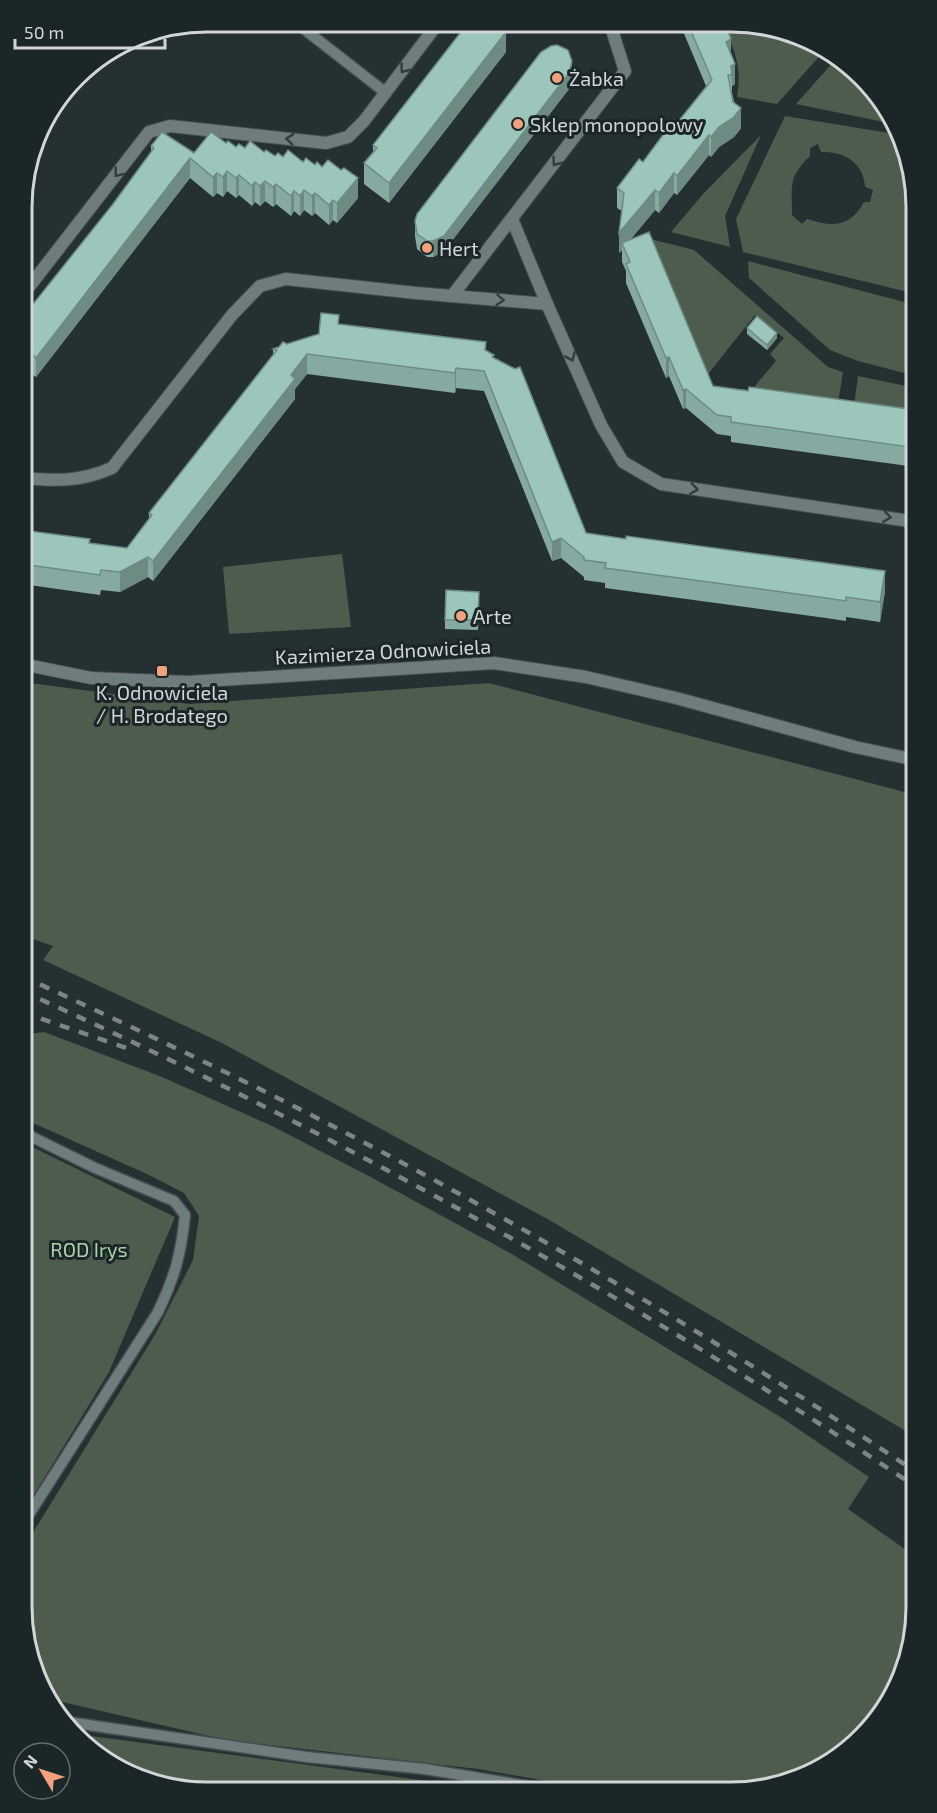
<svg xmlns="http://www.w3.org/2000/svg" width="937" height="1813" viewBox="0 0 937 1813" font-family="'Exo 2',sans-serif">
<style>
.green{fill:#4e5c4d;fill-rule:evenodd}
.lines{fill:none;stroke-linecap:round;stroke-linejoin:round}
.lane-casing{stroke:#444d4f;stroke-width:13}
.street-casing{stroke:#444d4f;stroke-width:14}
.lane{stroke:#6f7c7e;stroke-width:10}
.street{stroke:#6f7c7e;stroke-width:12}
.rail{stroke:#7b8586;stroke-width:4.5;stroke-dasharray:10 10;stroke-linecap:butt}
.wall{fill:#86aaa1}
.shaded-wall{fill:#6d8b83}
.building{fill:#9cc6bb;stroke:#6d8b83;stroke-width:1.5}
.oneway{stroke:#303c3e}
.poi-dot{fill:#f1a17d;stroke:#1b2628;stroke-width:2}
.labels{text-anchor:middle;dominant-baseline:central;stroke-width:6;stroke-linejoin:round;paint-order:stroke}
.poi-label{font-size:20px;fill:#d0d7d8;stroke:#1b2628;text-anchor:start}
.street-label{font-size:20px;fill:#d0d7d8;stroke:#1b2628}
.park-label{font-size:20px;fill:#a7d3a6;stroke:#1b2628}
.rim{fill:none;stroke:#d0d7d8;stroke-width:3}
</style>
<rect width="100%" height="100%" fill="#243032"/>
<!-- green -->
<g class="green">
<path d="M 723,24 L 767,24 L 823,52 L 777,104 L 737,97 C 742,66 735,52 723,24 Z"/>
<polygon points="836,59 841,61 884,122 796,104"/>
<path d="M 785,116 L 889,133 L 906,147 L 916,206 L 916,294 L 743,252 L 736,219 ZM 818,144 L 821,152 C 844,151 864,163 865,187 L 873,190 L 870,202 L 864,202 C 850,228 832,227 807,219 L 802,224 L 792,215 C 792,186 788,177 810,156 L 810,148 Z"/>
<polygon points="761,135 725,216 730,247 671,232 703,194"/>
<polygon points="650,239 694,250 828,367 843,372 837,410 749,393 776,361 770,354 784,338 755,315 708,374"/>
<polygon points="748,261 916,305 916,376 858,361 830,350 749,278"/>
<polygon points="858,376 916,388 916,422 853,414"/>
<polygon points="342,554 351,627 229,634 223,567"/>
<polygon points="22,682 189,704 489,683 916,795 916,1437 551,1221 222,1043 43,960 53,946 22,935"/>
<polygon points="44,1032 162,1077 272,1126 367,1175 510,1253 779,1416 869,1477 848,1509 916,1557 916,1619 902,1677 877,1720 834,1761 790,1782 731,1792 610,1792 478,1769 226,1740 54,1700 31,1666 21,1607 21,1552 156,1333 193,1260 199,1216 184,1193 149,1175 22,1118 22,1035"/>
<polygon points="22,1142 175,1217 109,1372 21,1516"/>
<polygon points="76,1734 502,1791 182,1790 135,1778 84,1746"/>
</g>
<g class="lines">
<defs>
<g id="lane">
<polyline points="295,22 386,93"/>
<path d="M 21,1527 L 158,1312 C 175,1276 181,1255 185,1215 L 174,1201 L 95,1168 L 22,1132"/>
<polyline points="68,1722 307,1757 425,1769 563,1792"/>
</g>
<g id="street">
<polyline points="512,219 547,304 601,425 623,462 661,484 916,522"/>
<polyline points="22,296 149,132 170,126 326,143 348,137 364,121 439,22"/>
<polyline points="452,296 625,71 610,24"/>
<path d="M 22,478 C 56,481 80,482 112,468 L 232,315 L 260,286 L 286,279 L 416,293 L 547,304"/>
<polyline points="22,664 91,678 188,682 494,663 586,677 676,698 855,747 916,760"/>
</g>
</defs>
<!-- lane casing -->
<use href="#lane" class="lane-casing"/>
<!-- street casing -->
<use href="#street" class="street-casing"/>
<!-- lane -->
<use href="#lane" class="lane"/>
<!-- street -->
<use href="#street" class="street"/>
<!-- rail -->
<g class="rail">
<path d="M 22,976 C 130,1026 239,1077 346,1133 C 541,1235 732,1349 916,1472"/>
<path d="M 22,991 C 333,1131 632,1297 916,1487"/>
<polyline points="22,1012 132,1050"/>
</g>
</g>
<!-- wall -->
<g class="wall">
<polygon points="468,23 499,23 497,25 506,52 389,203 364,184 364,163 373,152 373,145"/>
<polygon points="680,24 725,24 731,55 735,84 732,86 732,93 741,128 734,137 719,147 711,157 709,155 677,195 674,193 659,213 655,210 631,239 713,386 916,410 916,467 731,442 731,436 717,434 686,408 683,409 669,376 666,378 626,283 626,271 622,262 622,250 619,253 622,211 617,208 617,188 643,162 677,123 706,86"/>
<polygon points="572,77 569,89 444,251 433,257 427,257 417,249 415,236 415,221"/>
<polygon points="226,143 236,147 264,152 275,156 303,162 358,198 337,223 333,220 329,225 315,213 312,216 304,210 300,216 294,211 291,216 276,204 273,207 265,201 260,206 255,202 252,206 239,195 236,198 227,191 223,197 217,193 213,197 190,178 36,377 33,375 27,383 22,379 22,318 113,204 151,152 151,146 194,153"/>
<polygon points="339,324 486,350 494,358 586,533 885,591 880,622 846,617 846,621 826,618 605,588 605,583 584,580 584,577 561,558 552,561 484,391 456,388 455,393 307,374 295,389 295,399 153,581 148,577 120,592 101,590 100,595 22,584 22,530 90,543 127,548 149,519 149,513 273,355 273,349 319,334"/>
<polygon points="747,328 777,338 767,350 747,334"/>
<polygon points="479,592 478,630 445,629 445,620"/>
</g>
<!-- shaded-wall -->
<g class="shaded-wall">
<polygon points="506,32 506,52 389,203 389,183"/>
<polygon points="731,39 731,59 726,42"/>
<polygon points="572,61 572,77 569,89 444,251 433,257 433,241"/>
<polygon points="735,64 735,84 732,86 731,66"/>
<polygon points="741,108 741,128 734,137 719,147 711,157 711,137 719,127"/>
<polygon points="709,135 709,155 677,195 677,176"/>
<polygon points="190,158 190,178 36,377 36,358"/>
<polygon points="227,171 227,191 223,197 223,177"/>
<polygon points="217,173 217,193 213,197 213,177"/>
<polygon points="674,173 674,193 659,213 659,193"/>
<polygon points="239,175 239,195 236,198 236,178"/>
<polygon points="358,178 358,198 337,223 337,203"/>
<polygon points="265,181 265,201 260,206 260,186"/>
<polygon points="255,182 255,202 252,206 252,186"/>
<polygon points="276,184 276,204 273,207 273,187"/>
<polygon points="304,190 304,210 300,216 300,196"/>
<polygon points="655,190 655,210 624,247 622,243 622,250 619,253 619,233"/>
<polygon points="294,191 294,211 291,216 291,196"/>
<polygon points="315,193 315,213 312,216 312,196"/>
<polygon points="333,200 333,220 329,225 329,205"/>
<polygon points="777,333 777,338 767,350 767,345"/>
<polygon points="307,354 307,374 295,389 295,399 153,581 153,561"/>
<polygon points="33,355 33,375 27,383 27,363"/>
<polygon points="669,357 669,376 666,378 666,358"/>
<polygon points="456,368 456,388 455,393 455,373"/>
<polygon points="686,389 686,408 683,409 683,390"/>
<polygon points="561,538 561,558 552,561 552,542"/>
<polygon points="148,557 148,577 120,592 120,572"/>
<polygon points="885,571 885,591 880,622 880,602"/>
</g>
<!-- building -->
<g class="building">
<polygon points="468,23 494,23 506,32 389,183 364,163 377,148 373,145"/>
<polygon points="688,24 725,24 731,39 726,42 735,64 731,66 732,75 728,75 733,102 741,108 734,117 719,127 711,137 709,135 677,176 674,173 659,193 655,190 619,233 624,193 617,188 639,159 643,162 674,120 677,123 712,80"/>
<polygon points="557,45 568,50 572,61 569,73 444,236 433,241 427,241 417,234 415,221 417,214 541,52 551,46"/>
<polygon points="162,132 194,153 211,132 226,143 228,141 236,147 239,144 245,148 250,141 264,152 266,150 275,156 278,153 283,157 288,150 303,162 306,158 315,165 317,162 322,167 328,160 341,170 344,168 358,178 337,203 333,200 329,205 315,193 312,196 304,190 300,196 294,191 291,196 276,184 273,187 265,181 260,186 255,182 252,186 239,175 236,178 227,171 223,177 217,173 213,177 190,158 36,358 33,355 27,363 22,359 22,318 113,204 154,148 151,146"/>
<polygon points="649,232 713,386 748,391 749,387 916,410 916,448 731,422 731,417 717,415 686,389 683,390 669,357 666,358 626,264 630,262 622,243"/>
<polygon points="321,313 339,315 338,324 486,342 485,350 494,355 492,357 515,369 520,367 586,533 626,539 626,536 885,571 880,602 846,597 846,601 826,598 605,568 606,563 584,560 584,557 561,538 552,542 484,371 456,368 455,373 307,354 291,375 295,379 153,561 148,557 120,572 101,570 100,575 22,564 22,530 90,539 89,543 127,548 152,515 149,513 277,350 273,349 279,347 283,342 287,344 319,334"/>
<polygon points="757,316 777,333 767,345 747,328"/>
<polygon points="446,590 479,592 478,620 445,620"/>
</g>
<!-- one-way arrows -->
<defs><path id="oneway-chevron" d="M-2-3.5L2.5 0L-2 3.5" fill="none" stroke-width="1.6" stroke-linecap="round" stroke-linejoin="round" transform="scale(1.5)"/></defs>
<g class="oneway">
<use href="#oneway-chevron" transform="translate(404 69) rotate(127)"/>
<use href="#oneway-chevron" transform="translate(290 139) rotate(-174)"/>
<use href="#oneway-chevron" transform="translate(556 162) rotate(127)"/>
<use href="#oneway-chevron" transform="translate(118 173) rotate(128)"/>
<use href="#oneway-chevron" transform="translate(500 300) rotate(5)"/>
<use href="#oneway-chevron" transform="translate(571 357) rotate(66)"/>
<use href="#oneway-chevron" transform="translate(694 489) rotate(8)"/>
<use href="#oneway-chevron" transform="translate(887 517) rotate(8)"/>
</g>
<!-- markers -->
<g class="poi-dot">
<circle cx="557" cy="78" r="6"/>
<circle cx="518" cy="124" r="6"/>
<circle cx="427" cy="248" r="6"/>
<circle cx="461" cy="616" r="6"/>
<rect x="156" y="665" width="12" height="12" rx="3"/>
</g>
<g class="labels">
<!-- poi labels -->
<g class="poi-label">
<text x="569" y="78">Żabka</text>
<text x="530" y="124">Sklep monopolowy</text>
<text x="439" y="248">Hert</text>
<text x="473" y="616">Arte</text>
<text x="162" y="692" text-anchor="middle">K. Odnowiciela<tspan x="162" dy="23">/ H. Brodatego</tspan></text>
</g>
<!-- street labels -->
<g class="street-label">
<text transform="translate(383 651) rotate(-3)">Kazimierza Odnowiciela</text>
</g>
<!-- park labels -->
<g class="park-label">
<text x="89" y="1249">ROD Irys</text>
</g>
</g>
<!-- crop -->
<path d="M0 0H937V1813H0ZM207 32H731A175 175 0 0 1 906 207V1607A175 175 0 0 1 731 1782H207A175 175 0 0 1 32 1607V207A175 175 0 0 1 207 32Z" fill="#1b2628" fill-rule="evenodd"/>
<path class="rim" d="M207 32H731A175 175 0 0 1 906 207V1607A175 175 0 0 1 731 1782H207A175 175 0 0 1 32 1607V207A175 175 0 0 1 207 32Z"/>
<!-- north arrow -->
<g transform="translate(42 1771) rotate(309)"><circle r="28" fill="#1b2628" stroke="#636d6e" stroke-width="1.5"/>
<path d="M0-4.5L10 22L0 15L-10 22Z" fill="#f1a17d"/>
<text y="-9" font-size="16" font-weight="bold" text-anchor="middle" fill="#d0d7d8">N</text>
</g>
<!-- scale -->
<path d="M15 39v9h150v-9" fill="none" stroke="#d0d7d8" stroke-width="3"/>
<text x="24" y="39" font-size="18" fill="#d0d7d8" stroke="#1b2628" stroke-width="4.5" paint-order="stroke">50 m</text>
</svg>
